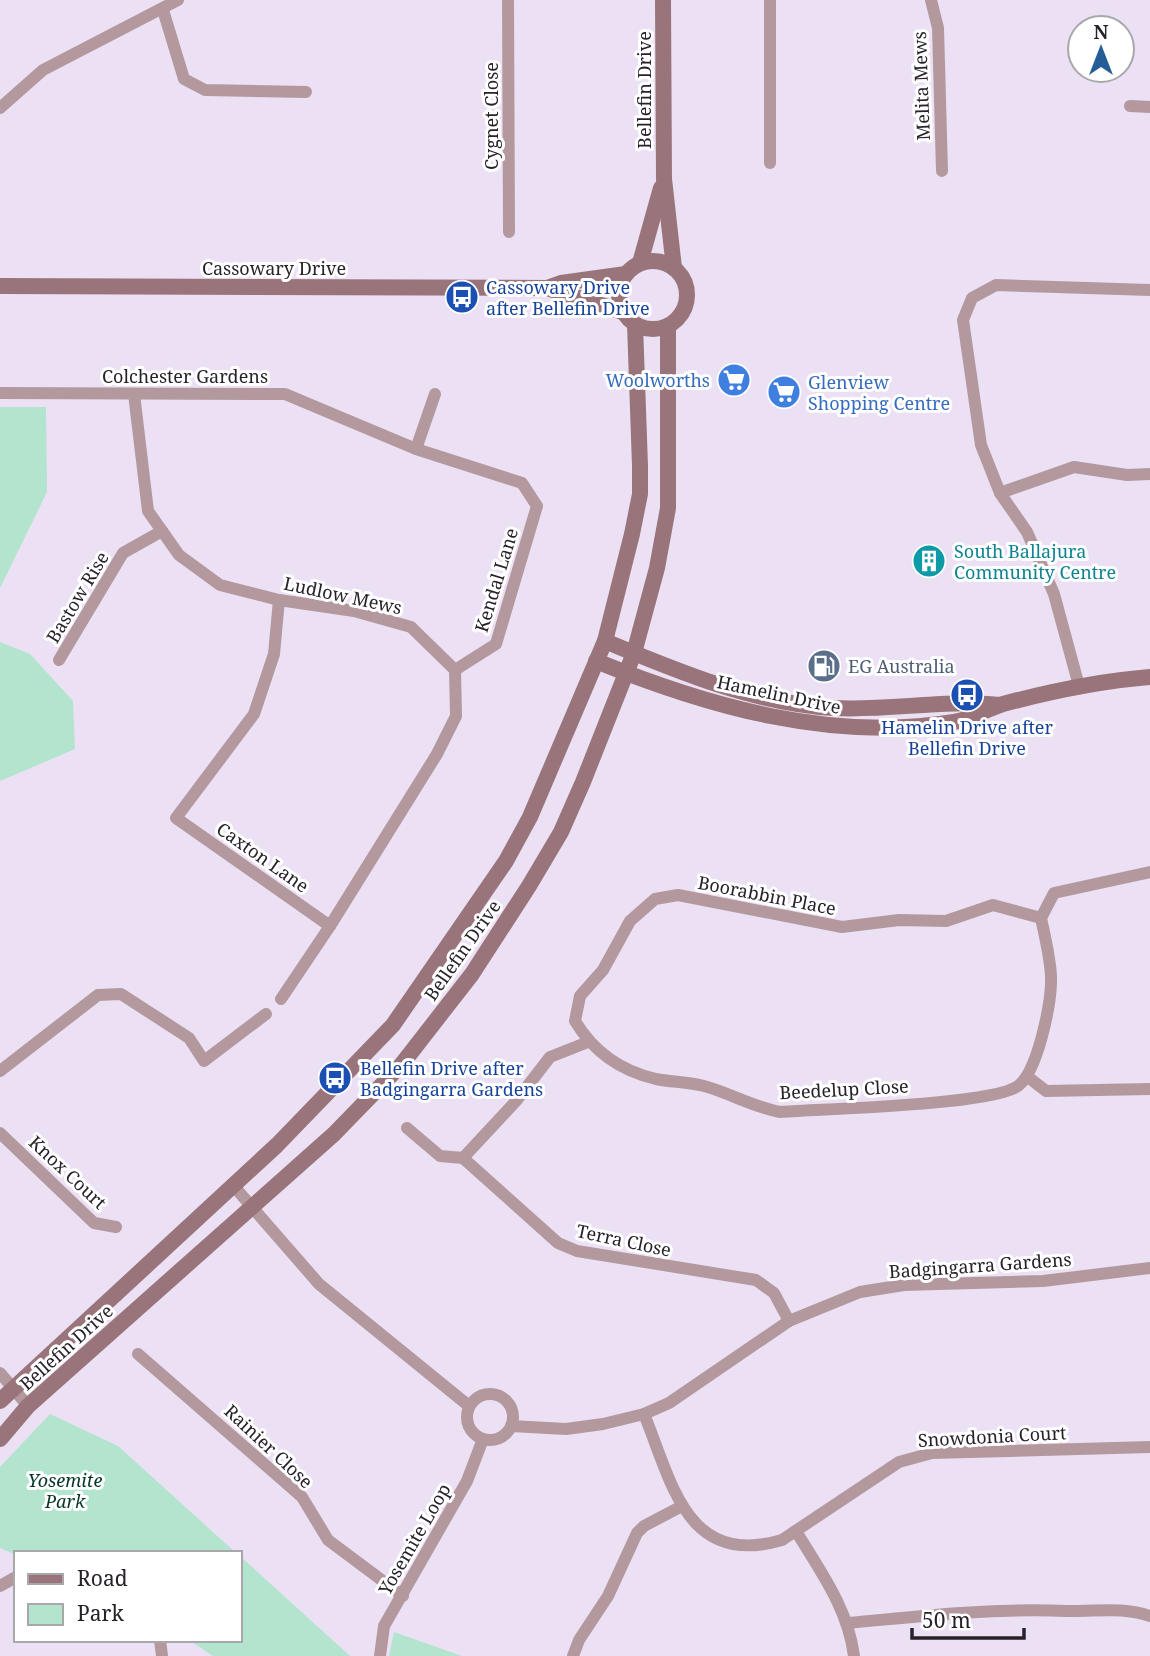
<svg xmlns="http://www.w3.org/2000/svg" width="1150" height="1656" viewBox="0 0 1150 1656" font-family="'Noto Serif',serif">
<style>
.green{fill:#b3e4cd}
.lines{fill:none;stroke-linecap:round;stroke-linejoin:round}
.street{stroke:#b3999e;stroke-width:12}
.secondary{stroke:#99757b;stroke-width:16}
.labels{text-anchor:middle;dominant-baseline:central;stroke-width:6;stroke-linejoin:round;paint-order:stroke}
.street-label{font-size:18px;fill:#27222a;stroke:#fff}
.transit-label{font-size:18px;fill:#164399;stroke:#fff;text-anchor:start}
.shop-label{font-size:18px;fill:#366cbe;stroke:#fff;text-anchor:end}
.culture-label{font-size:18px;fill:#0d838f;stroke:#fff;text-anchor:start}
.service-label{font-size:18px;fill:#4e5e75;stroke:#fff;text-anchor:start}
.park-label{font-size:18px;font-style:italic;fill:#043625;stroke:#fff}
</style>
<rect width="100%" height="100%" fill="#ece0f5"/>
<!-- green -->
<g class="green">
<polygon points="0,407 46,407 47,492 0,588"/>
<polygon points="0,642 30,654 73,701 75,749 0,781"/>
<polygon points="50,1414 118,1446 236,1553 16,1553 16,1555 0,1548 0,1467"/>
<polygon points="240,1556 350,1656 213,1656 189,1640 240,1640"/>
<polygon points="394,1632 462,1656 389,1656"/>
</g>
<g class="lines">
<!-- street -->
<g class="street">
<polyline points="508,0 509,232"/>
<polyline points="770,0 770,163"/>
<polyline points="931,0 938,28 942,171"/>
<polyline points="163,10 184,79 205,90 306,92"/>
<polyline points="1130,106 1150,107"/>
<polyline points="0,108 43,70 178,0"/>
<polyline points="0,393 285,394 416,449 522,483 537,506 496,644 455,670"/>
<polyline points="134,394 148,511 179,555 220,585 279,600 354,611 411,627 455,670 456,716 437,754 330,926 281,999"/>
<polyline points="416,449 435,394"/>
<polyline points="1000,493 1074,467 1127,475 1150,474"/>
<polyline points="279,600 274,654 254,714 176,818 330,926"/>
<polyline points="59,660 123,553 162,531"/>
<polyline points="1079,686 1054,594 1027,532 1000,493 981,445 963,320 972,298 996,285 1150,290"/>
<path d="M 1041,918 C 1045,937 1050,957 1051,976 C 1052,1001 1038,1071 1018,1086 C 992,1105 822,1109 780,1112 C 753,1107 730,1093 704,1086 C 688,1082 671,1082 656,1079 C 621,1071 593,1051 575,1021 L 580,996 L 603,970 L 630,921 L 655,899 L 678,895 L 842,927 L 899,920 L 946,921 L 993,905 L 1041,918 L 1054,893 L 1150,872"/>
<polyline points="588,1042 550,1057 516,1101 463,1158 558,1243 577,1251 756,1280 774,1293 789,1321"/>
<polyline points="0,1071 98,995 121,994 189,1038 204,1061 266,1014"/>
<polyline points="1028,1077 1046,1091 1150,1089"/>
<polyline points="407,1128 440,1156 463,1158"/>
<polyline points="0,1133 94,1223 116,1227"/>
<polyline points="232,1184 319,1284 469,1406"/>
<polyline points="138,1354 302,1497 328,1540 403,1596"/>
<polyline points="0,1373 28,1406"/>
<circle cx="490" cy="1417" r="23"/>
<path d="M 644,1414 C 672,1482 686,1568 782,1540 L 899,1462 L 932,1453 L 1150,1447"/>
<polyline points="511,1426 566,1429 603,1424 644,1414 669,1403 789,1321 860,1292 904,1285 1043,1281 1150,1268"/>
<path d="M 796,1531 C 820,1571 848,1608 854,1656"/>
<polyline points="0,1586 16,1577"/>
<path d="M 848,1623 C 920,1616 993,1608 1066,1611 C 1096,1612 1121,1606 1150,1616"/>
<polyline points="160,1640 162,1656"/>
<polyline points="380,1656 384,1626 467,1481 483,1439"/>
<polyline points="573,1656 579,1640 608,1596 637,1533 644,1526 682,1506"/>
</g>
<!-- secondary -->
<g class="secondary">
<polyline points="663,0 664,179 674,268"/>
<circle cx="653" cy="295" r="34"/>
<polyline points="640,263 661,188"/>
<polyline points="0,286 547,288 623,312"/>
<polyline points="547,288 561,283 626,274"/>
<path d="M 605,641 C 677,671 756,704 834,708 C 890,711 944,699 999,705"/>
<path d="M 596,661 C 709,707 832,742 954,722 C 972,719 986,709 1003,704 C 1052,691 1100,681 1150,677"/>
<polyline points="0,1401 277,1145 393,1025 506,861 530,817 605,641 632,534 640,494 640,466 635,324"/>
<polyline points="0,1439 28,1406 334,1134 402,1064 472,974 529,886 561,832 583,782 634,653 657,568 668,508 668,326"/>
</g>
</g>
<!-- icons -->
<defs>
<symbol id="bus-disc" viewBox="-11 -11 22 22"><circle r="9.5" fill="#1a4fb4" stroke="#fff"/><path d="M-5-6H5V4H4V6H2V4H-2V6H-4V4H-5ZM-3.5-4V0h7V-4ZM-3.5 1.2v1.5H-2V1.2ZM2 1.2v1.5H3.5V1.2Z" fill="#fff"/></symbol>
<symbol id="supermarket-disc" viewBox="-11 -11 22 22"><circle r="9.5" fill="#3f7fe0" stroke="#fff"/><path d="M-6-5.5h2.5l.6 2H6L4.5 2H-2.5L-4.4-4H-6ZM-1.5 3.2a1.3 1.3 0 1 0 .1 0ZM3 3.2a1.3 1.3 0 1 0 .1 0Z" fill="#fff"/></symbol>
<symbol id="building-disc" viewBox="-11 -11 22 22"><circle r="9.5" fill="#0f9aa8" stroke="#fff"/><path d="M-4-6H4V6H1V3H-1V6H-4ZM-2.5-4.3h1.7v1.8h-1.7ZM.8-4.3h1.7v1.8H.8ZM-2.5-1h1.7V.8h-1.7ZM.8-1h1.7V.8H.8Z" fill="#fff"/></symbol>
<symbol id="fuel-disc" viewBox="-11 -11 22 22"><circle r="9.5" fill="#5c6f8a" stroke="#fff"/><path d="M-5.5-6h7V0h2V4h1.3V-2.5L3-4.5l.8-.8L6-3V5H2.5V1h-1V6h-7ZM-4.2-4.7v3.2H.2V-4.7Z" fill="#fff"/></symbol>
</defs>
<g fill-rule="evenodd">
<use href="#bus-disc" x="443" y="278" width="38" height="38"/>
<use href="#supermarket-disc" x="715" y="361" width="38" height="38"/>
<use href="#supermarket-disc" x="765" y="373" width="38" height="38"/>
<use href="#building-disc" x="910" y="542" width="38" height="38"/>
<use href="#fuel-disc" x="805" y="647" width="38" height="38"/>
<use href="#bus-disc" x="948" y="676" width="38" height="38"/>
<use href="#bus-disc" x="316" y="1059" width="38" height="38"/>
</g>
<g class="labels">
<!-- street labels -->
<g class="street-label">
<text transform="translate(921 86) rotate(-92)">Melita Mews</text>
<text transform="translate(644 90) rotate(-90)">Bellefin Drive</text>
<text transform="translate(491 116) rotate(-90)">Cygnet Close</text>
<text x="274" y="268">Cassowary Drive</text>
<text x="185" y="376">Colchester Gardens</text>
<text transform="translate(496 580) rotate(-73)">Kendal Lane</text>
<text transform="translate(343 595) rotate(12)">Ludlow Mews</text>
<text transform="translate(77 597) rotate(-59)">Bastow Rise</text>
<text transform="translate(779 694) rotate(12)">Hamelin Drive</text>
<text transform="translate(263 857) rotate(35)">Caxton Lane</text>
<text transform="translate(767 895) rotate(11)">Boorabbin Place</text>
<text transform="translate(462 950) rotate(-55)">Bellefin Drive</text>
<text transform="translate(844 1089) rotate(-3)">Beedelup Close</text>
<text transform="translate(68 1172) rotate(43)">Knox Court</text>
<text transform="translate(624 1240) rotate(12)">Terra Close</text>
<text transform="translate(980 1265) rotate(-4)">Badgingarra Gardens</text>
<text transform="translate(66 1347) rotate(-42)">Bellefin Drive</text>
<text transform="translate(992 1436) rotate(-3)">Snowdonia Court</text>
<text transform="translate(269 1446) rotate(43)">Rainier Close</text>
<text transform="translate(414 1539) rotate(-60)">Yosemite Loop</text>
</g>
<!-- transit labels -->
<g class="transit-label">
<text x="486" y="287">Cassowary Drive<tspan x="486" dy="21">after Bellefin Drive</tspan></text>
<text x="967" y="727" text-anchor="middle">Hamelin Drive after<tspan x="967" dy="21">Bellefin Drive</tspan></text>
<text x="360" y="1068">Bellefin Drive after<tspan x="360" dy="21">Badgingarra Gardens</tspan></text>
</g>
<!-- shop labels -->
<g class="shop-label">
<text x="710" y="380">Woolworths</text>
<text x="808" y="382" text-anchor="start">Glenview<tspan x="808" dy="21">Shopping Centre</tspan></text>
</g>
<!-- culture labels -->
<g class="culture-label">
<text x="954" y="551">South Ballajura<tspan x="954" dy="21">Community Centre</tspan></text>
</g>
<!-- service labels -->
<g class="service-label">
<text x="848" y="666">EG Australia</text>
</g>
<!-- park labels -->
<g class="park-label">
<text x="65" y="1480">Yosemite<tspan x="65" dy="21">Park</tspan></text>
</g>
</g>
<!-- legend -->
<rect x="14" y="1551" width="228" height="91" fill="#ffffff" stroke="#a9a7aa" stroke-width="2"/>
<rect x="28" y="1574" width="35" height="10" fill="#99757b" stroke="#a9a7aa" stroke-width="2"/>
<text x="77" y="1586" font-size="21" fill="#27222a">Road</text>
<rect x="28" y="1604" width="35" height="21" fill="#b3e4cd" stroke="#a9a7aa" stroke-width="2"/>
<text x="77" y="1621" font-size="21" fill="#27222a">Park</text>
<!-- north arrow -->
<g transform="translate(1101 49)"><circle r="33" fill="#ffffff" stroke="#a9a7aa" stroke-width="2"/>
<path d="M0-5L12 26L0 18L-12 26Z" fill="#255e96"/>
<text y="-10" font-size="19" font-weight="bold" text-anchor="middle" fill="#27222a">N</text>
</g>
<!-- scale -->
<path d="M912 1628v10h112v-10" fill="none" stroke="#27222a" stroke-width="3.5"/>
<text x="922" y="1628" font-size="21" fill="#27222a" stroke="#ffffff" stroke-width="5" paint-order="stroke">50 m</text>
</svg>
